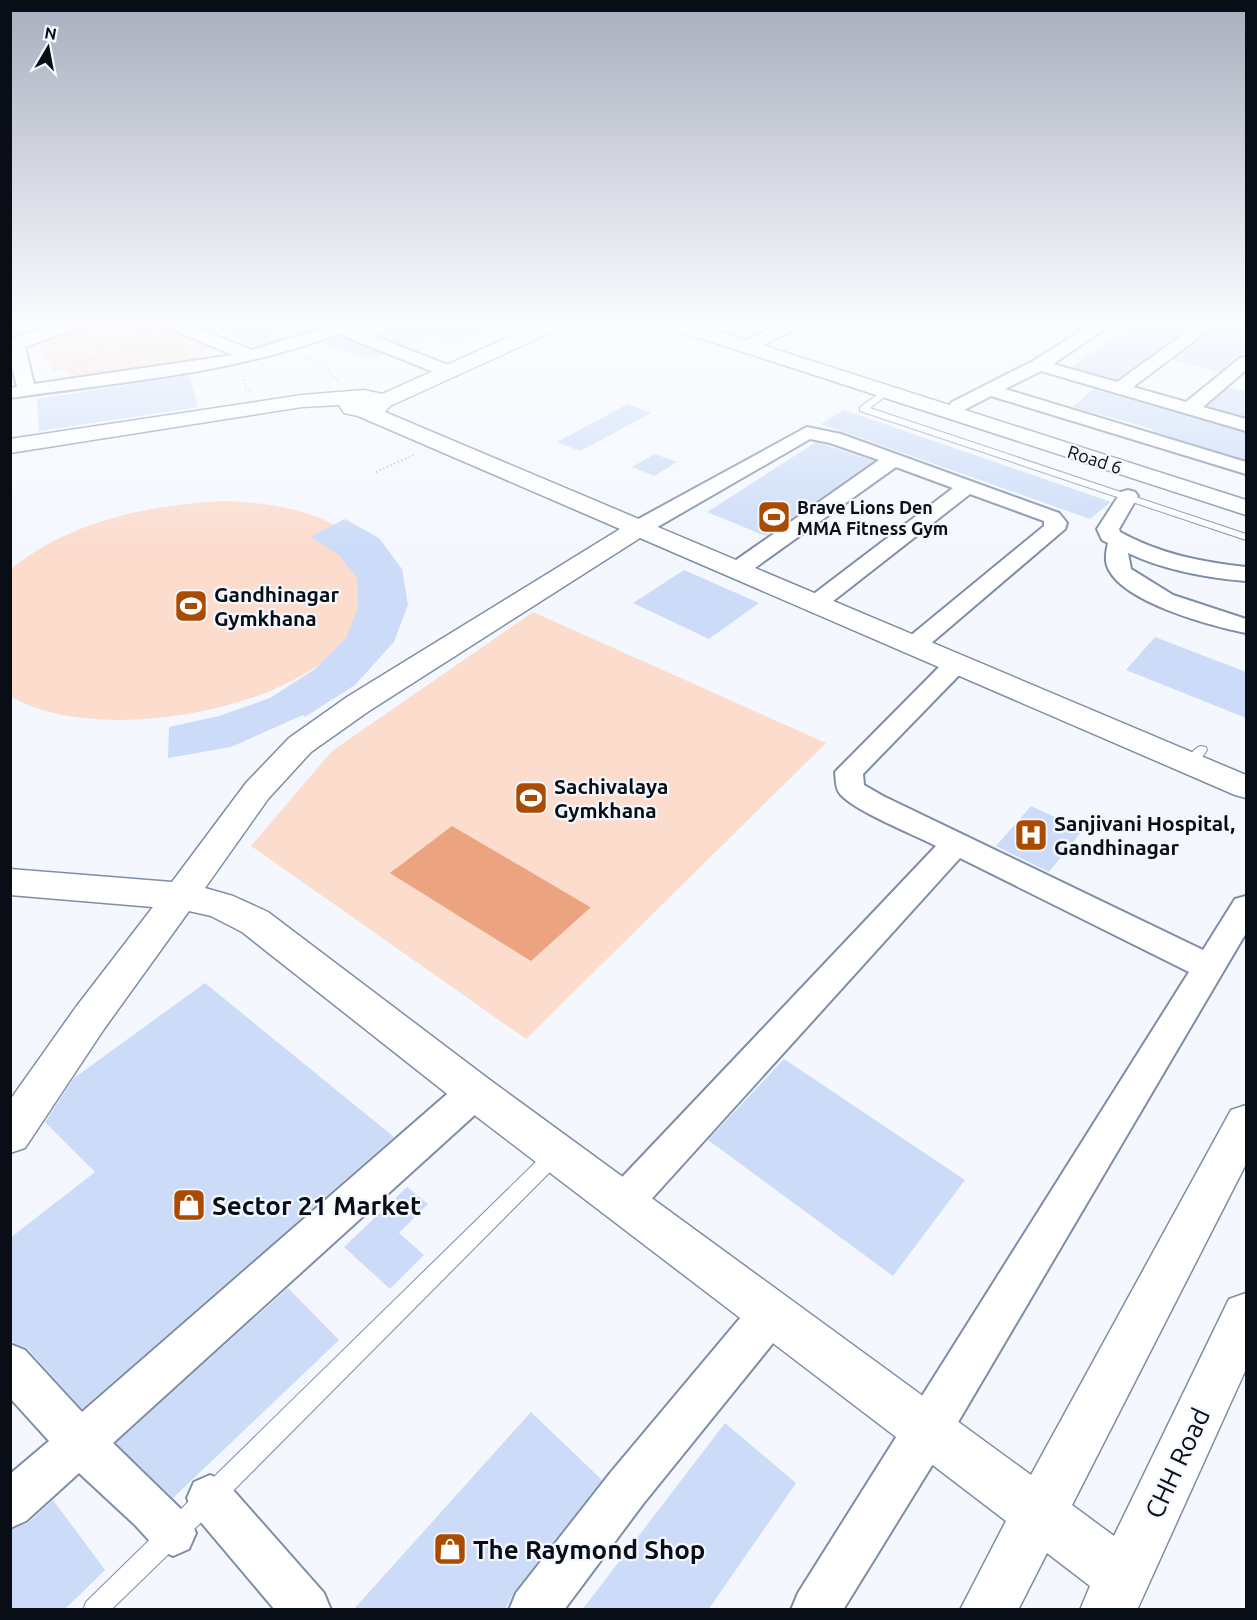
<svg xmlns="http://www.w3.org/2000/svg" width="1257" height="1620" viewBox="0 0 1257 1620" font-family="Ubuntu,sans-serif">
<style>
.green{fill:#fcdccd}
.water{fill:#eca480}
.building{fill:#ccdcf8}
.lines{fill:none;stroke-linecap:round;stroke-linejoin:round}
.lane-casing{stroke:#7e8ea7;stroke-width:2}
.street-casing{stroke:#7e8ea7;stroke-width:4}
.secondary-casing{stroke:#7e8ea7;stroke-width:3}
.path{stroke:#a7abb2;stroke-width:2;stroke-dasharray:1 3;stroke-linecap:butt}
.lane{fill:#fff;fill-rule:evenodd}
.street{fill:#fff;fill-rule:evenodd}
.secondary{fill:#fff;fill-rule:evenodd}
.labels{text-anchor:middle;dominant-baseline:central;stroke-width:4.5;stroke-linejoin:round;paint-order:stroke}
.far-street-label{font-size:18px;fill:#080d16;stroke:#f4f8fe}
.far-poi-label{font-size:18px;font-weight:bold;fill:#080d16;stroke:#f4f8fe;text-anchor:start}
.poi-label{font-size:21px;font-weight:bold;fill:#080d16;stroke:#f4f8fe;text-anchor:start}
.near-poi-label{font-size:26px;font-weight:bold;fill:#080d16;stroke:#f4f8fe;text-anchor:start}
.near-street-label{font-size:26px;fill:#080d16;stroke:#f4f8fe}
</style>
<rect width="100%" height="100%" fill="#f4f8fe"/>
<!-- green -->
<g class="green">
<polygon points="95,322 154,322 211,346 194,360 70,377 67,370 53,372 38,341"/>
<path d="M 223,501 C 273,503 317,509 358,540 L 367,617 C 353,631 340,648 325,660 C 255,716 91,742 11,697 L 11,569 C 70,521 148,505 223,501 Z"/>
<polygon points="533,612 826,743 526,1039 251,846 332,751"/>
</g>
<!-- water -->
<polygon class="water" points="452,826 590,907 591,907 531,961 390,873"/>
<!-- building -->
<g class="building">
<polygon points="272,322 281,339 256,346 202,323"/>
<polygon points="274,322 313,322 318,327 298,333"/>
<polygon points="407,322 508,322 508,323 456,344 433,336 405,346 381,337"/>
<polygon points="1136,322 1196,322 1116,380 1072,367"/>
<polygon points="1221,322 1246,322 1246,351 1242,355 1219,372 1172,360"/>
<polygon points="338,336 383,354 368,360 321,342"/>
<polygon points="189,375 198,407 39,431 37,399"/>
<polygon points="1229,387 1246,392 1246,417 1208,406"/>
<polygon points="1093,389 1246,433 1246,460 1152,431 1153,429 1073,407"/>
<polygon points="628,404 651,413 580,451 557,442"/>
<polygon points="844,410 1111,502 1090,519 821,424"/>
<polygon points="816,442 874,461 766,536 707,512"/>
<polygon points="655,454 677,462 654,476 632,467"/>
<polygon points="345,519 379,538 402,569 408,605 394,642 355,685 305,717 303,715 231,747 168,758 169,727 219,716 270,698 315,669 346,638 358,607 357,578 338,554 310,537"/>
<polygon points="684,570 759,603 709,639 633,603"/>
<polygon points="1155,637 1246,672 1246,718 1126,670"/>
<polygon points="1031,806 1083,830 1049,872 996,846"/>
<polygon points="205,983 394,1137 82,1409 27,1348 15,1344 10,1338 10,1238 95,1172 45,1122 74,1078"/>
<polygon points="784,1059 965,1180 893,1276 708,1140"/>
<polygon points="407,1187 428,1204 399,1233 424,1255 390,1289 344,1247"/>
<polygon points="288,1288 339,1340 173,1498 116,1443"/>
<polygon points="531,1412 602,1480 514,1592 505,1610 353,1610"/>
<polygon points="725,1423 796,1483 708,1610 582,1610"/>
<polygon points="53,1500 105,1570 64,1610 10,1610 10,1530 28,1523"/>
</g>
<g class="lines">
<defs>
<g id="lane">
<polygon points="884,390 891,392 870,408 1246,534 1246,540 860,411 860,407"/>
<path d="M 1201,746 L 1206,747 L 1207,750 L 1196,767 L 1186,767 L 1185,764 C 1189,757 1193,748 1201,746 Z"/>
<polygon points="556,1146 562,1148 565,1154 562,1160 218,1506 111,1610 83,1610 86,1602 550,1148"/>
</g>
<g id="street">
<path d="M 62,322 L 88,322 L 86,325 L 25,347 L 34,384 L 233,355 L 161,325 L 159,322 L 182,322 L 252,350 L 323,328 L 315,322 L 339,322 L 361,331 L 382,322 L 405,322 L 376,337 L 456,368 L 459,372 L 456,376 L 444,376 L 338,334 C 233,374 120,382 10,398 L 10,388 L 17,387 L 10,359 L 10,342 L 15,337 Z"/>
<polygon points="784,322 806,322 753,351 747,352 739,347 741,343"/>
<polygon points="1095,322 1115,322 1053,364 1117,382 1200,322 1219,322 1133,387 1186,402 1240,358 1246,357 1246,370 1203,407 1246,419 1246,431 1041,371 1005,389 1246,462 1246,474 991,396 964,410 952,410 949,406 952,402 1033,361"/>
<polygon points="807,427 841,434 1059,513 1067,523 1065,529 922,651 913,653 904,651 901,646 904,641 1044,526 1044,521 970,494 823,609 815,611 807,609 803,604 807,599 953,488 896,467 745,575 737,577 729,575 726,570 729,565 879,460 830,443 810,439 647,533 639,534 631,533 628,528 631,523"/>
<path d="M 1128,490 L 1135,492 L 1138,496 L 1119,529 L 1120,532 C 1160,554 1201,562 1246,567 L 1246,581 C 1207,578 1164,570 1128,553 L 1131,569 L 1173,595 L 1246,619 L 1246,633 C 1211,626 1126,603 1109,570 C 1104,561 1106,552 1108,543 L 1102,540 L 1097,529 L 1121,492 Z"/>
<path d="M 956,657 L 965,659 L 968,664 L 965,669 L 863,774 L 864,785 L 883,796 L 1203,950 L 1235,899 L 1246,896 L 1246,933 L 944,1446 L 843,1610 L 791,1610 L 798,1593 L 1189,972 L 960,858 L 637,1215 L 623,1221 L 609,1215 L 604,1203 L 609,1191 L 936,846 C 915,835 855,811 841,795 C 835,789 836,779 835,772 L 947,659 Z"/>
<polygon points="475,1077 488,1081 493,1092 488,1103 113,1443 189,1517 196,1533 189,1549 173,1556 157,1549 135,1525 79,1473 26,1521 10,1528 10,1474 49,1441 10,1398 10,1344 25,1350 82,1412 462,1081"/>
<polygon points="771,1293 786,1299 792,1313 786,1327 643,1504 564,1610 509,1610 516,1593 611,1472 756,1299"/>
<polygon points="210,1475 226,1482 324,1593 331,1610 275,1610 194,1514 187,1498 194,1482"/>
</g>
<g id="secondary">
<polygon points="542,322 567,322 565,326 390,406 385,412 1246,775 1246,798 1235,795 640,538 369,711 311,752 268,799 205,888 233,896 268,912 490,1080 1031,1475 1231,1110 1246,1105 1246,1164 1072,1505 1114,1536 1229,1299 1246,1293 1246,1369 1137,1610 1080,1610 1090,1586 1047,1553 1018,1610 960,1610 1006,1521 460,1104 242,932 211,916 189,911 104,1029 25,1148 10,1153 10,1100 76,1007 153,907 10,895 10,869 172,882 246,783 289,738 347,697 620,529 358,416 344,413 339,405 302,407 10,453 10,439 302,395 364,390 382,394"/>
<polygon points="661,322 690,322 1246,500 1246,515 663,326"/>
</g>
</defs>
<!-- lane casing -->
<use href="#lane" class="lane-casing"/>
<!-- street casing -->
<use href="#street" class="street-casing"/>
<!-- secondary casing -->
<use href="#secondary" class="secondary-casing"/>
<!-- path -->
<g class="path">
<path d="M 122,338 L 133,340 L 136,346 C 124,354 109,358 97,348 L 107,341 Z"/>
<polyline points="130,339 151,329"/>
<polyline points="73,343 99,344"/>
<polyline points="168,345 185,350"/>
<polyline points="135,347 177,349"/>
<polyline points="48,350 58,369"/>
<polyline points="305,357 322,364 339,382"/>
<polyline points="78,364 102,353"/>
<polyline points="242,372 246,388 251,392"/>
<polyline points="376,472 416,454"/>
</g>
<!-- lane -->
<use href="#lane" class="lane"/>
<!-- street -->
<use href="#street" class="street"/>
<!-- secondary -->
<use href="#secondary" class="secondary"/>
</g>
<!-- sky -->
<linearGradient id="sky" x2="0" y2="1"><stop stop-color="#a9aebe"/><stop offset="0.59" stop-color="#fafcff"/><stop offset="1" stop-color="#fafcff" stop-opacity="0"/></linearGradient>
<rect width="1257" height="549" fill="url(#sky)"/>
<!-- icons -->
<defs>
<symbol id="stadium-square" viewBox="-11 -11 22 22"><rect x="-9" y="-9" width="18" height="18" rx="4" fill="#ab4b00" stroke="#f4f8fe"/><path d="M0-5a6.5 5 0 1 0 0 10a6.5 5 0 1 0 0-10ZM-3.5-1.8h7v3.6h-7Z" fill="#fff"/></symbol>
<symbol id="hospital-square" viewBox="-11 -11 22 22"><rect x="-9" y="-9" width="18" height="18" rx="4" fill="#ab4b00" stroke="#f4f8fe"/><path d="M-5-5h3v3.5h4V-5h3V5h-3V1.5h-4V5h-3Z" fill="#fff"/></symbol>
<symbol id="shop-square" viewBox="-11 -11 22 22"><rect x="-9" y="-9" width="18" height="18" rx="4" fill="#ab4b00" stroke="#f4f8fe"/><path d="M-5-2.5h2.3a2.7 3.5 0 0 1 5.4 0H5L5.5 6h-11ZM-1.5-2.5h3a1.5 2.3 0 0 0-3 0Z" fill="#fff"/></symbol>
</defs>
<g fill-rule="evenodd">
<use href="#stadium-square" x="755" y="498" width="38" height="38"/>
<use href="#stadium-square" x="172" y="587" width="38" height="38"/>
<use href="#stadium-square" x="512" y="779" width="38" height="38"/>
<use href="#hospital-square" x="1012" y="816" width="38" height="38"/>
<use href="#shop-square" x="170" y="1186" width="38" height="38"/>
<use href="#shop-square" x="431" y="1530" width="38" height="38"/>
</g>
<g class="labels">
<!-- far-street labels -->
<g class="far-street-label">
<text transform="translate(1095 459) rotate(18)">Road 6</text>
</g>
<!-- far-poi labels -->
<g class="far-poi-label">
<text x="797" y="507">Brave Lions Den<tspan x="797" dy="21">MMA Fitness Gym</tspan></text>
</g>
<!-- poi labels -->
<g class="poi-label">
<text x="214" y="594">Gandhinagar<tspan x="214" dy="24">Gymkhana</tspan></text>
<text x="554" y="786">Sachivalaya<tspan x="554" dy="24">Gymkhana</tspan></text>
<text x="1054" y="823">Sanjivani Hospital,<tspan x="1054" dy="24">Gandhinagar</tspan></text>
</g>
<!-- near-poi labels -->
<g class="near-poi-label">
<text x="212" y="1205">Sector 21 Market</text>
<text x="473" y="1549">The Raymond Shop</text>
</g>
<!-- near-street labels -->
<g class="near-street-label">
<text transform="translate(1177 1463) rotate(-65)">CHH Road</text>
</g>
</g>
<!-- border -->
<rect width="1257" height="1620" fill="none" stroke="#080d16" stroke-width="24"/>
<!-- north arrow -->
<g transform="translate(48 48) rotate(10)" stroke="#f4f8fe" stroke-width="4.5" paint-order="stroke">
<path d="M0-4.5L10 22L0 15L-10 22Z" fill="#080d16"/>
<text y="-9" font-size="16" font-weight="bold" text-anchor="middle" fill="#080d16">N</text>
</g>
</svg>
